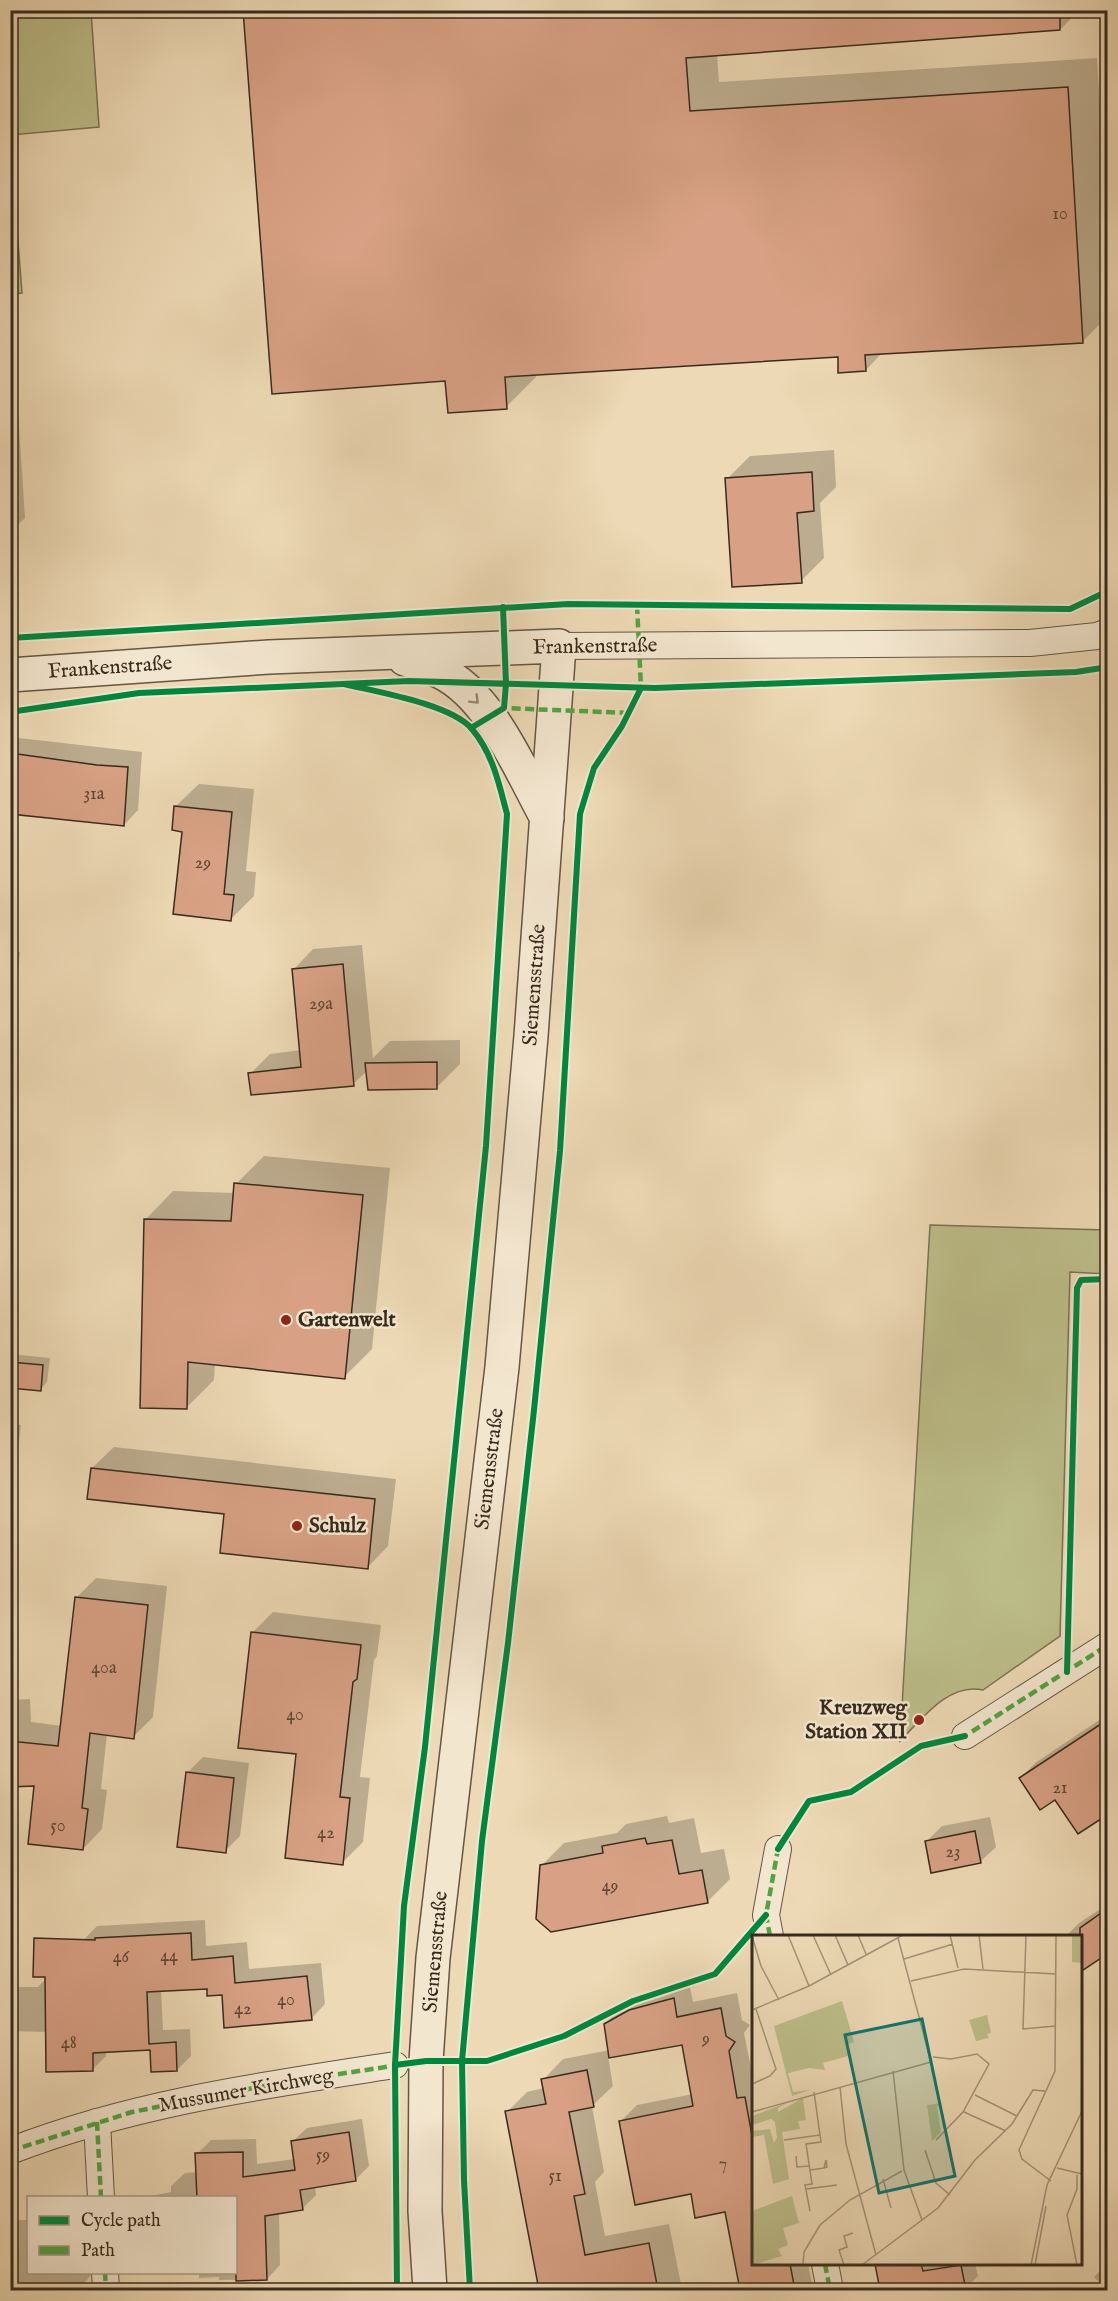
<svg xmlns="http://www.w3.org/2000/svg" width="1118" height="2301" viewBox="0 0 1118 2301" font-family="'IM FELL English',serif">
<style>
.green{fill:#bdbe8a;stroke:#7a7454;stroke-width:1.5}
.shadow{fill:#0003}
.building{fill:#d8a185;stroke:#372b1d;stroke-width:1.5}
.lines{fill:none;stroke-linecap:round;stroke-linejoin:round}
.minor-casing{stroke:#645643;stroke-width:28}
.tertiary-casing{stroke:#645643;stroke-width:36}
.minor{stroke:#f3e6cf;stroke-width:26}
.tertiary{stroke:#f3e6cf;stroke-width:33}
.quiet{stroke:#53a441;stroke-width:4.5;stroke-dasharray:9 4.5;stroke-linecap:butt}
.cycleway-casing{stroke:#f3e6cf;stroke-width:10}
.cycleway{stroke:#00873e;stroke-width:6}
.oneway{stroke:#958876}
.poi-dot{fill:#8f2418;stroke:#f3e6cf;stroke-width:2}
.labels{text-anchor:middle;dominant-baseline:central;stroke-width:5;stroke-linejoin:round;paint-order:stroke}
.number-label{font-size:18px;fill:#5f4837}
.street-label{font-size:21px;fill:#372b1d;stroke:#f3e6cf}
.poi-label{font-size:21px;font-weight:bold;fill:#372b1d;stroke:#f3e6cf;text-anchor:start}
.inset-road{fill:none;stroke:#a49378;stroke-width:1.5}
.view{fill:#0f766e;fill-opacity:0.15;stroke:#0f766e;stroke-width:3}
.inset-edge{fill:none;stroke:#372b1d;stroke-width:3}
</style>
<rect width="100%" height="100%" fill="#edd9b5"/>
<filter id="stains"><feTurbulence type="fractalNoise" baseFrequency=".00333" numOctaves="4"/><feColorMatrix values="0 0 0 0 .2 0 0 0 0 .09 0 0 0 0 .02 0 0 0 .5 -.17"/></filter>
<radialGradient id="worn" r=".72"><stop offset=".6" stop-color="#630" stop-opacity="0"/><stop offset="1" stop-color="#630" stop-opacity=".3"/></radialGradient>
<!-- green -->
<g class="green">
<polygon points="11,10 91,11 99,127 11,135"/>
<polygon points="10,140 22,293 11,294 10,294"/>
<path d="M 930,1225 L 1107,1230 L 1107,1274 L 1070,1272 L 1060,1636 L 983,1690 C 949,1682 922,1719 900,1741 Z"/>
</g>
<!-- shadow -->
<g class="shadow">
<polygon points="244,10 1079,10 1062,28 717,54 719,82 1097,58 1108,232 1108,316 1083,341 882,353 866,370 839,355 536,374 536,377 506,407 447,379"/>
<polygon points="10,365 15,365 25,518 10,532"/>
<polygon points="834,450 836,487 820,503 824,558 801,581 727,479 750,456"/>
<polygon points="10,737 142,752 138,810 124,825 10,812"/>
<polygon points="199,784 254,789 246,871 256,872 254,896 231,919 184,830 176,806"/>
<polygon points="362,945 373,1058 390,1041 460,1040 460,1064 437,1087 368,1070 353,1084 250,1074 270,1054 301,1050 294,969 313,949"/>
<polygon points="10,951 20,952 15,1003 10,1007"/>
<polygon points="264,1156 390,1168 372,1349 344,1377 215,1363 214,1380 186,1408 146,1219 173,1191 235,1193 236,1184"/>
<polygon points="10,1354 50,1358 47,1382 40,1390 10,1387"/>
<polygon points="10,1423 21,1425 13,1493 10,1495"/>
<polygon points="114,1447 396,1479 388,1546 367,1568 226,1513 92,1468"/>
<polygon points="96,1578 167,1586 153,1717 133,1737 107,1734 101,1789 107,1790 102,1829 83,1849 36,1785 10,1786 10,1700 30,1699 31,1722 62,1726 76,1598"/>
<polygon points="273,1612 381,1625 377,1656 374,1660 360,1777 370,1778 363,1842 342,1863 252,1633"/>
<polygon points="1108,1714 1108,1813 1079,1832 1056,1798 1021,1778 1035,1763"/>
<polygon points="203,1757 249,1763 240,1836 225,1851 187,1773"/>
<polygon points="667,1816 669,1823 694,1818 701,1853 724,1849 730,1879 708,1901 542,1865 564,1843 617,1833 626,1824"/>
<polygon points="990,1817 996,1847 980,1862 926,1842 942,1826"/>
<polygon points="1108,1904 1108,1968 1080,1936 1066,1936 1079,1923"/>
<polygon points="205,1920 206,1946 247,1942 249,1969 321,1963 325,2004 311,2019 208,1987 161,1989 163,2030 190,2029 191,2056 177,2070 151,2048 106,2051 106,2056 92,2070 47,2032 10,2031 10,1987 38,1987 97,1926"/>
<polygon points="689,1983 693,2002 737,1993 742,2020 750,2025 744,2033 754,2083 754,2264 808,2264 813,2290 742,2290 726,2211 692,2192 621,2121 637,2105 693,2094 683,2043 608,2056 613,2086 592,2106 604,2172 595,2182 605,2236 669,2224 681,2284 689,2282 691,2290 541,2290 507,2112 527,2092 544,2088 543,2080 563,2059 610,2050 605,2024 621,2008 646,1995"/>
<polygon points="362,2119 369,2166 355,2180 315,2186 316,2195 302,2209 279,2213 280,2265 267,2279 219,2280 219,2277 199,2278 199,2274 181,2274 181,2272 236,2272 236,2198 141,2198 171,2192 171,2186 185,2173 198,2172 197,2154 211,2140 256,2139 257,2164 295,2159 293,2141 307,2128"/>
<polygon points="10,2220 28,2220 28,2272 94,2272 84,2283 67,2283 67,2288 64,2290 10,2290"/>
<polygon points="1108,2263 1108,2290 1107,2290 1094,2277"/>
<polygon points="876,2264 975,2264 978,2276 965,2289 957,2290 881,2290"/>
</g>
<!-- building -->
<g class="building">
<polygon points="243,10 1060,10 1060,30 686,58 690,111 1068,87 1083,343 865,355 866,371 838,373 838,357 505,377 507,409 448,413 445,381 272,394"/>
<polygon points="812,472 814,511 797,513 802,583 732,587 725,478"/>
<polygon points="10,753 97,765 128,767 124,826 10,814"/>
<polygon points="174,806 232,812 224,894 234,895 231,921 173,914 182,832 172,830"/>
<polygon points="343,964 354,1086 251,1095 248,1073 301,1067 292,969"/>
<polygon points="437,1062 437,1089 368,1090 365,1063"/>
<polygon points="234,1183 363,1195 345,1379 188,1362 187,1409 140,1408 144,1219 231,1221"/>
<polygon points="10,1362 43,1365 41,1391 10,1388"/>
<polygon points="91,1468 375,1499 368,1569 220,1553 224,1514 87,1499"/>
<polygon points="75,1597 148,1605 134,1739 90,1733 82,1808 88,1809 83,1850 28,1844 34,1786 10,1787 10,1741 58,1746"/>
<polygon points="251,1632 361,1645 357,1679 353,1682 340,1797 350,1798 343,1865 285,1858 296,1754 238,1748"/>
<polygon points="1107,1720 1107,1815 1078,1834 1055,1800 1040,1810 1019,1778"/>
<polygon points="186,1772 234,1778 226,1853 177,1847"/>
<polygon points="975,1831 981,1863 931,1873 925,1841"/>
<polygon points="645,1838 647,1844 672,1840 679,1874 702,1870 708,1903 551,1932 536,1919 540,1865 603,1853 602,1846"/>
<polygon points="1107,1909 1107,1954 1080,1972 1080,1928"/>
<polygon points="191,1933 192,1960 233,1956 235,1983 307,1976 312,2020 224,2028 222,1995 207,1996 207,1989 147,1992 149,2044 176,2042 177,2071 151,2072 150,2050 93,2053 93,2071 46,2072 45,1977 33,1977 34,1938 95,1940 95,1938"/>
<polygon points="674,1998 677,2017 721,2008 726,2036 735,2042 729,2051 737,2098 745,2097 753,2141 753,2264 790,2264 795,2290 740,2290 725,2212 695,2218 691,2194 635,2205 619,2121 693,2106 682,2045 609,2058 604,2024 629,2010"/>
<polygon points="587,2070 594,2107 569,2112 585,2194 574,2196 585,2255 649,2243 658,2290 539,2290 505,2111 546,2104 541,2079"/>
<polygon points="349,2132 356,2181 300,2190 303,2210 265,2216 267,2280 236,2281 236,2198 197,2198 195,2153 243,2152 243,2177 295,2170 291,2141"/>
<polygon points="875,2264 921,2264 923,2271 961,2265 966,2290 880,2290"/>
</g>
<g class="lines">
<defs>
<g id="minor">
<polyline points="559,646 1030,643 1097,636 1108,632"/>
<polyline points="965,1736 1108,1645"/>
<polyline points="770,1936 766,1915 778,1849"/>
<polyline points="97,2122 101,2198"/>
<path d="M 10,2151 C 133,2103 265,2085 395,2065"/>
<polyline points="825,2264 830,2290"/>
<polyline points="105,2272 106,2290"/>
</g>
<g id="tertiary">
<path d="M 405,659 C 416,663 428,666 439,671 C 490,694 521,771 547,818"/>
<polyline points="10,675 269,657 559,646 531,1036 502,1367 433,1958 426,2061 425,2211 430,2290"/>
</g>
</defs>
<!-- minor casing -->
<use href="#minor" class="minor-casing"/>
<!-- tertiary casing -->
<use href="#tertiary" class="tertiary-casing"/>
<!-- minor -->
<use href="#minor" class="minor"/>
<!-- tertiary -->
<use href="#tertiary" class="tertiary"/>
<!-- quiet -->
<g class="quiet">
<polyline points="637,605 641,688 639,691"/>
<polyline points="499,711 504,708 629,713"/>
<polyline points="960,1737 965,1736 1108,1645"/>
<polyline points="770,1936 766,1915 778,1849 781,1845"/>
<polyline points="97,2122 101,2198"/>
<polyline points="10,2151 132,2112 279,2083 399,2065"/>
<polyline points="825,2264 830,2290"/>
<polyline points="105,2272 106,2290"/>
</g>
<defs>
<g id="cycleway">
<polyline points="10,638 568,604 1070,609 1108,591"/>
<path d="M 344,684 C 377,692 451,704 472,729 C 493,754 499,784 507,814 L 486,1146 L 425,1747 L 404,1906 L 395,2065 L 397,2290"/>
<polyline points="10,712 139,693 409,681 655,688 1076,672 1108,667"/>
<polyline points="471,728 504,708 506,684 503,607"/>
<polyline points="1067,1672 1077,1288 1081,1280 1108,1279"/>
<polyline points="778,1849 809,1801 851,1792 921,1746 965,1736"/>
<polyline points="395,2065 426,2061 487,2061 564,2036 633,2001 715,1974 766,1915"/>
<polyline points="470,2290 464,2180 462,2061 482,1841 508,1643 534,1410 560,1151 580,814 594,768 622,726 641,688"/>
</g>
</defs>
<!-- cycleway casing -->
<use href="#cycleway" class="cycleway-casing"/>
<!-- cycleway -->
<use href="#cycleway" class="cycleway"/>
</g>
<!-- one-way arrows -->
<defs><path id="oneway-chevron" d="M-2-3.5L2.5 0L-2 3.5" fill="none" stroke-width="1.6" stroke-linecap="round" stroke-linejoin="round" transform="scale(1.5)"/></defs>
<use class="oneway" href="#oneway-chevron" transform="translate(475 700) rotate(45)"/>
<!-- markers -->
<g class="poi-dot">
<circle cx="286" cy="1320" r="6"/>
<circle cx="297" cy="1526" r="6"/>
<circle cx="919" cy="1720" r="6"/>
</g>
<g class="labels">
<!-- number labels -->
<g class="number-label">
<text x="1060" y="214">10</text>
<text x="94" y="794">31a</text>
<text x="203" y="863">29</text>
<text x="321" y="1004">29a</text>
<text x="104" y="1668">40a</text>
<text x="295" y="1715">40</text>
<text x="1060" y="1788">21</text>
<text x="58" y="1826">50</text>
<text x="326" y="1833">42</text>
<text x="953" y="1852">23</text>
<text x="610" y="1886">49</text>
<text x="169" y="1956">44</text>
<text x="121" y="1957">46</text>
<text x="286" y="2000">40</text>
<text x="243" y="2009">42</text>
<text x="706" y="2039">9</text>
<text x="69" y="2043">48</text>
<text x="323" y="2155">59</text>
<text x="723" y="2164">7</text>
<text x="555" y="2176">51</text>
</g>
<!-- street labels -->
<g class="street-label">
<text transform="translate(595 647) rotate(-1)">Frankenstraße</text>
<text transform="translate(110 668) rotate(-4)">Frankenstraße</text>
<text transform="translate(535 985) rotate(-86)">Siemensstraße</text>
<text transform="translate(490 1469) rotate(-83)">Siemensstraße</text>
<text transform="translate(436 1952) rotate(-85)">Siemensstraße</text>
<text transform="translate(246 2091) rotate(-10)">Mussumer Kirchweg</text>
</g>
<!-- poi labels -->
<g class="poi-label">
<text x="298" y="1320">Gartenwelt</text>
<text x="309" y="1526">Schulz</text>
<text x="907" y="1708" text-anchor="end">Kreuzweg<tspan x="907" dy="24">Station XII</tspan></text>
</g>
</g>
<!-- overview -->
<g transform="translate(752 1935)">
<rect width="330" height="330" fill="#edd9b5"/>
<path d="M 320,0 L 330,0 L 330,28 L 320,27 ZM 90,66 L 102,107 L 96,109 L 99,120 L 71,128 L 73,135 L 57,133 L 36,138 L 41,157 L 58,155 L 40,161 L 22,91 ZM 235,80 L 239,98 L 235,99 L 237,103 L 224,106 L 217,85 ZM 51,163 L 54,185 L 46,186 L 48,194 L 30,197 L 37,244 L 21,249 L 12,200 L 0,202 L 0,196 L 18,194 L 22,208 L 25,203 L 23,187 L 19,184 L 0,190 L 0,181 L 37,167 L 26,173 L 26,177 ZM 190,168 L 185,172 L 189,197 L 180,206 L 175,170 ZM 40,261 L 47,288 L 31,293 L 36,310 L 26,314 L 30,321 L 0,330 L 0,276 Z" fill="#bdbe8a"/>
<path class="inset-road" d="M 36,0 L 57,51M 61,0 L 79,40M 83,0 L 96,30M 106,0 L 114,19M 198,0 L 206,33M 227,0 L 231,34M 274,0 L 271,94 L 303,91M 0,1 L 9,31 L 27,65M 152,24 L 201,9M 159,46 L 212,34 L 304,39M 0,75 L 57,51 L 151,0M 181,122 L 199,124 L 225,119 L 237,129 L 211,177 L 184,205M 141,136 L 152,235 L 170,285M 0,149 L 18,141 L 24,134 L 4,74M 88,152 L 94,209 L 124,320M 223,160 L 265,181M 0,177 L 179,127 L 146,3M 212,177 L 254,196M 32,205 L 68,200M 173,215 L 184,248 L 198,260M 44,221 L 45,232 L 57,231M 305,233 L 330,239M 58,235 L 72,233 L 75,232 L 74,225 L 72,233M 131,244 L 139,273M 299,246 L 270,224 L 267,215 L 303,136 L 304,0M 54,254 L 85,250M 58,276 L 53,250 L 60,249 L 54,209 L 69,207 L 62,157M 51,330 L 52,317 L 68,290 L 98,265 L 150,236M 92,330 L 87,315 L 95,312 L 92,301 L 101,298M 110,330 L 186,273 L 223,225 L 260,189 L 281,155 L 293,156M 279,330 L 295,250 L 330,176M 283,330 L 294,271M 325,330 L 315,280 L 325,254 L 325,240"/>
<path class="view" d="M 170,84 L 203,241 L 127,258 L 93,100 Z"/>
<rect width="330" height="330" class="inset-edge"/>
</g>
<!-- margin -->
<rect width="1118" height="2301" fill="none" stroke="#edd9b5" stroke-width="36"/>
<rect x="12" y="12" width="1094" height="2277" fill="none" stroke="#372b1d" stroke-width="3"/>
<rect x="18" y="18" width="1082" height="2265" fill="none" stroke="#372b1d" stroke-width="1.5"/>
<!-- legend -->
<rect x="27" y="2196" width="210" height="78" fill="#f3e6cf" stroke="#a89b88" stroke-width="1.5"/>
<rect x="39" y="2216" width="30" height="9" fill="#00873e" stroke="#a89b88" stroke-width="1.5"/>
<text x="81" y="2226" font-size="18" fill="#372b1d">Cycle path</text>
<rect x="39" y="2246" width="30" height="9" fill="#53a441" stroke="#a89b88" stroke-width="1.5"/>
<text x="81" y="2256" font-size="18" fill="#372b1d">Path</text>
<rect width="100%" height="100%" filter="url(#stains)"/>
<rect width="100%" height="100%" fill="url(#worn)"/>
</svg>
